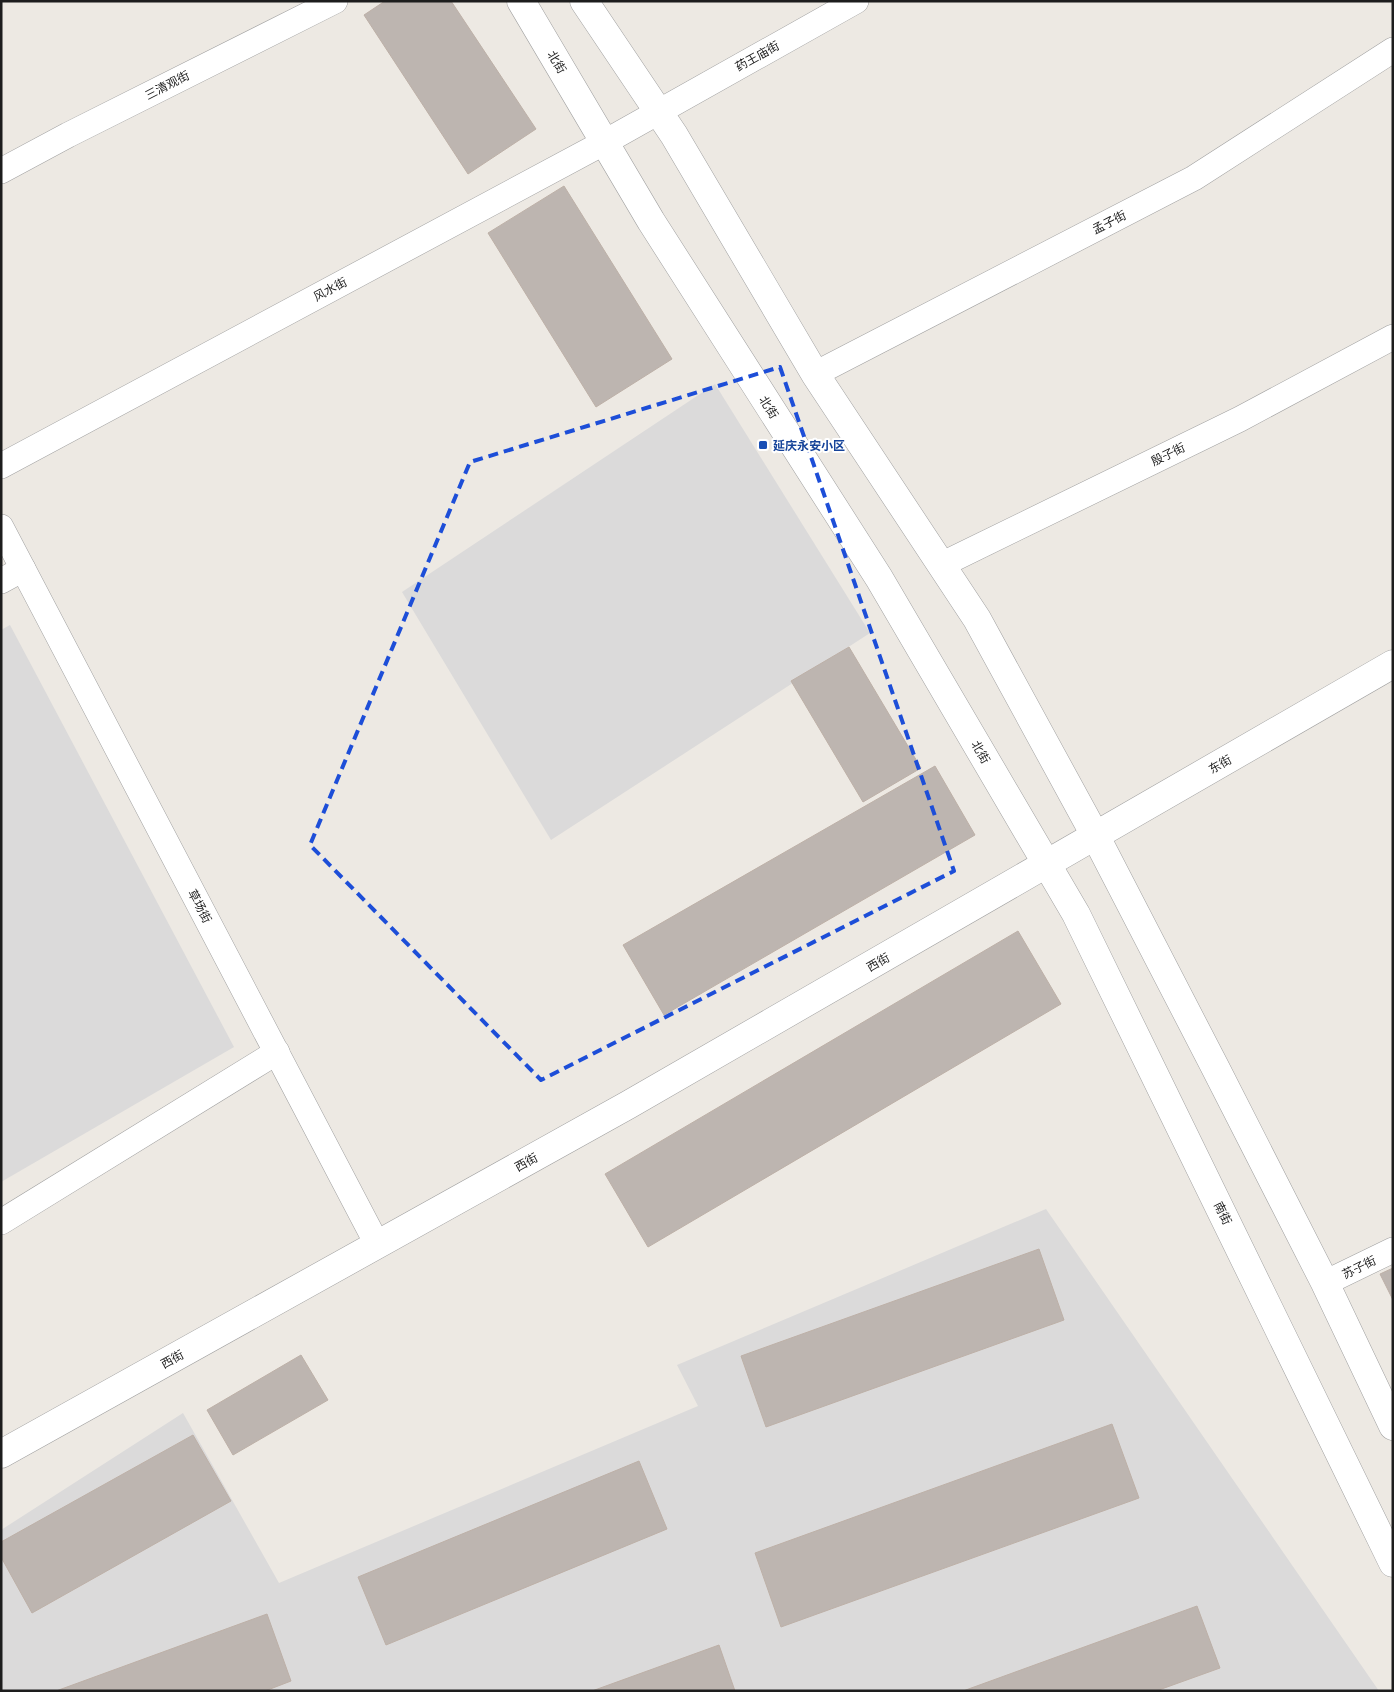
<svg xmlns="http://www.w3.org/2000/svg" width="1394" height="1692" viewBox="0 0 1394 1692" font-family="Poppins,'Noto Sans SC',sans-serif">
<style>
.residential{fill:#dbdada}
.building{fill:#bdb5b0;stroke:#bdb0a7}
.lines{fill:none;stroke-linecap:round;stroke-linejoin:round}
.minor-casing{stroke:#a1a1a1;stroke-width:26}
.tertiary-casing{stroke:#a1a1a1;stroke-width:29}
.minor{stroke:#fff;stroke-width:25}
.tertiary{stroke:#fff;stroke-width:28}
.marked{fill:none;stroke:#1d4ed8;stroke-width:4;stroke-dasharray:10 6;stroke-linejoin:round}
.transit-dot{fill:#1a4fb4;stroke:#fff;stroke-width:2}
.labels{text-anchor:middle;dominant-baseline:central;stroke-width:4;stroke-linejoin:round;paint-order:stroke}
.street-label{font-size:12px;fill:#1d1d1d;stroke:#fff}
.transit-label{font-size:12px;font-weight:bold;fill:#164399;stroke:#fff;text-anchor:start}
</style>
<rect width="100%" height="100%" fill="#ede9e3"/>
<!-- residential -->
<g class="residential">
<polygon points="715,384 870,633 551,840 402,592"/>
<polygon points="10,625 234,1047 1,1182 1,630"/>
<polygon points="1046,1209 1379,1691 1,1691 1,1530 183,1413 279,1583 698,1406 677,1365"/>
</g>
<!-- building -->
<g class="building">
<polygon points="385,1 451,1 536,129 468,174 364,15"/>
<polygon points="564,186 672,359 596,407 488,233"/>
<polygon points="849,647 921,768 863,802 791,681"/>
<polygon points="935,766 975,835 664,1015 623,945"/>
<polygon points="1018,931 1061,1004 648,1247 605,1174"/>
<polygon points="1039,1249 1064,1320 766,1427 741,1356"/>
<polygon points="1393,1268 1393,1300 1380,1274"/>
<polygon points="301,1355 328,1400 233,1455 207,1410"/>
<polygon points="1112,1424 1139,1498 781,1627 755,1553"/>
<polygon points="193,1435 231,1501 32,1613 1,1557 1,1542"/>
<polygon points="639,1461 667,1529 386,1645 358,1577"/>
<polygon points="1197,1606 1220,1668 1156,1691 963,1691"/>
<polygon points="267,1614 291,1681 265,1691 56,1691"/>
<polygon points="719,1645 735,1691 592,1691"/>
</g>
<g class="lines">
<defs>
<g id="minor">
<polyline points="1,171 68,135 335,1"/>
<polyline points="815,374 1194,178 1393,50"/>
<polyline points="1,466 605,142 856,1"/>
<polyline points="1,527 377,1244"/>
<polyline points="941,565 1240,419 1393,337"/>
<polyline points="1,581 23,569"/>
<polyline points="1,1222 277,1052"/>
<polyline points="1325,1283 1393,1250"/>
</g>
<g id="tertiary">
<polyline points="521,1 651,221 879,578 1076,914 1393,1563"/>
<polyline points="584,1 674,135 815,374 977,619 1096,837 1216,1069 1325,1283 1393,1426"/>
<polyline points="1,1454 628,1105 1393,664"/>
</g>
</defs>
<!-- minor casing -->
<use href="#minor" class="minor-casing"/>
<!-- tertiary casing -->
<use href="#tertiary" class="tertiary-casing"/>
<!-- minor -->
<use href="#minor" class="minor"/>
<!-- tertiary -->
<use href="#tertiary" class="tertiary"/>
</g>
<!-- marked area -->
<path class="marked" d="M 780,367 L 954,871 L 541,1080 L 310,845 L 470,462 Z"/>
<!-- markers -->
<rect class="transit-dot" x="758" y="440" width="10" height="10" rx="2.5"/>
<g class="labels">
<!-- street labels -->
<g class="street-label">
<text transform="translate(757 56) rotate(-29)">药王庙街</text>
<text transform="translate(557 62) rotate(59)">北街</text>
<text transform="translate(167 85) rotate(-27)">三清观街</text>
<text transform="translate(1109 222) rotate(-27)">孟子街</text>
<text transform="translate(330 289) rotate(-28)">风水街</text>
<text transform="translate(769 407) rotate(58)">北街</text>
<text transform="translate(1168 454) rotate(-26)">殷子街</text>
<text transform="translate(981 752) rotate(60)">北街</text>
<text transform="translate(1220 764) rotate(-30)">东街</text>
<text transform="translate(200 906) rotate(62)">草场街</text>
<text transform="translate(878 962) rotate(-30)">西街</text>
<text transform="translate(526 1162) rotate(-29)">西街</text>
<text transform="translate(1223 1213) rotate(64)">南街</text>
<text transform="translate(1359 1267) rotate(-26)">苏子街</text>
<text transform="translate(172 1359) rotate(-29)">西街</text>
</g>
<!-- transit labels -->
<g class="transit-label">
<text x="773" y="445">延庆永安小区</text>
</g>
</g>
<!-- border -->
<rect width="1394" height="1692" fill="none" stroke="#1d1d1d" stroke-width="5"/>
</svg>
